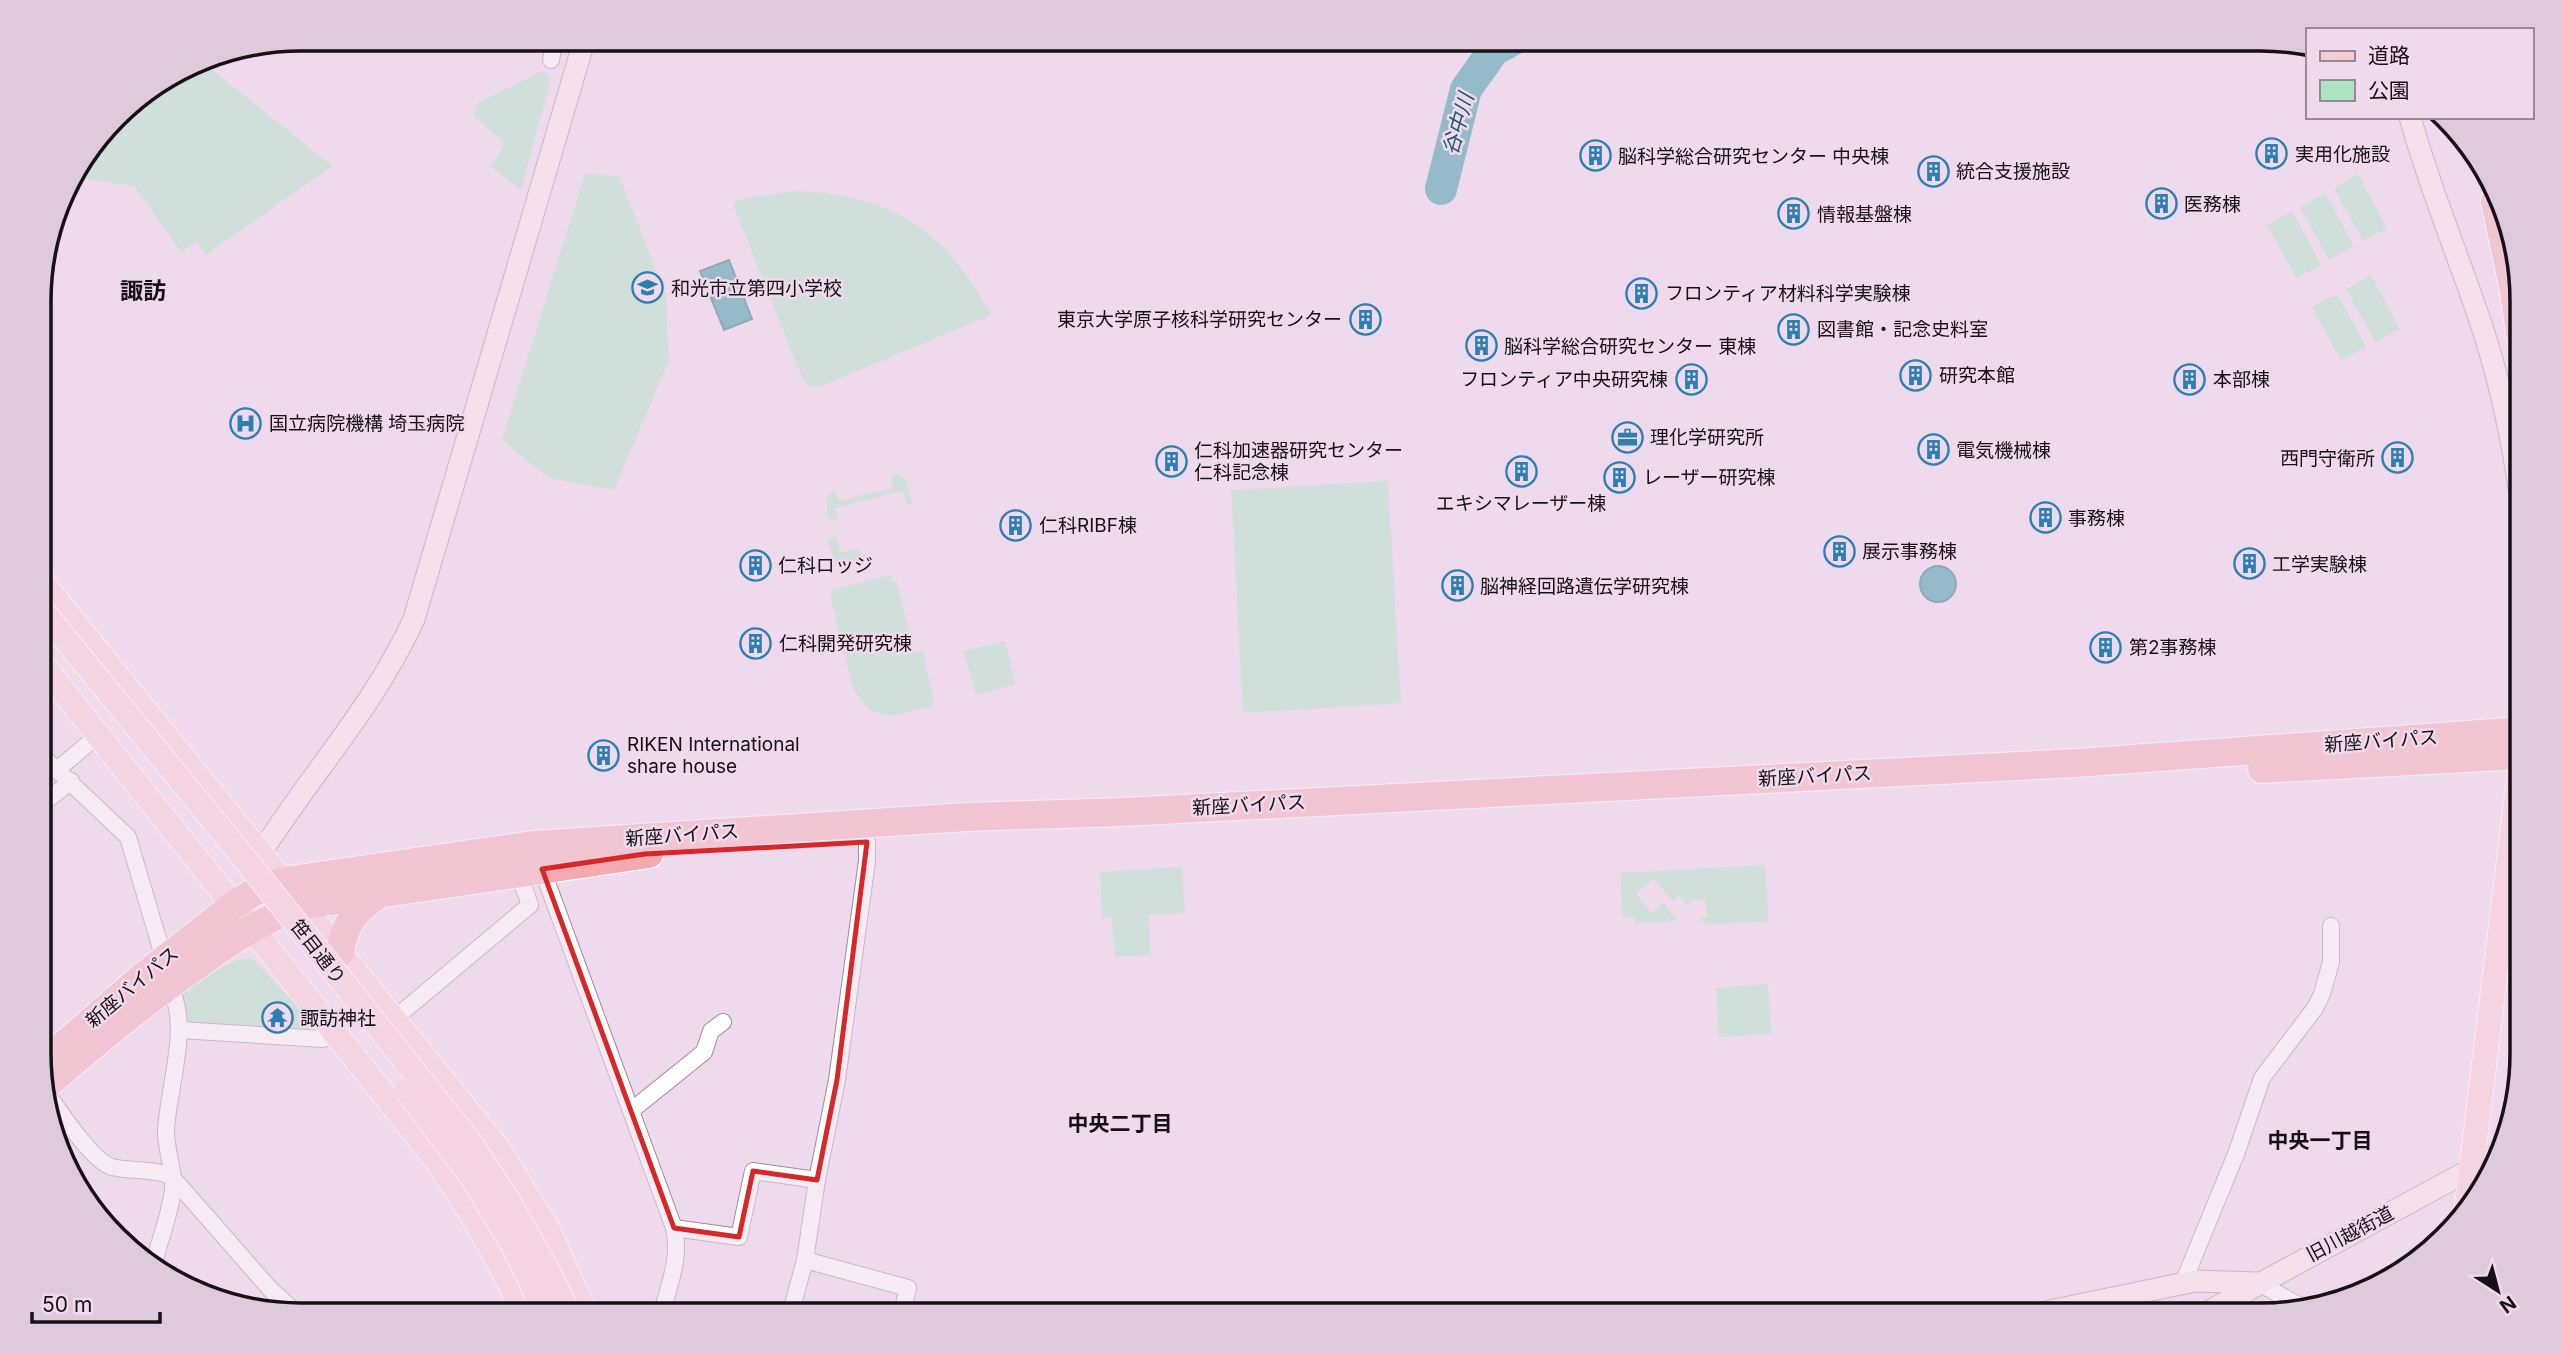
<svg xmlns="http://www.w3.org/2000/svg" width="2561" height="1354" viewBox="0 0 2561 1354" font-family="Inter,'Noto Sans JP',sans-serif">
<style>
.green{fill:#aae4c2}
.water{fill:#2895a3;stroke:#236d79;stroke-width:2}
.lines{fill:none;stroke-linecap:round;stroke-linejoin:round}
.river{stroke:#2895a3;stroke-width:32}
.street-casing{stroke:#9d8a9b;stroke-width:18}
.secondary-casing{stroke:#9d8a9b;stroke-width:23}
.primary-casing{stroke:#fff;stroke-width:26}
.highway-casing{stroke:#fff;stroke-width:30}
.street{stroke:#fff;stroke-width:16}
.secondary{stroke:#fbe6e7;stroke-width:21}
.primary{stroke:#f8cdd0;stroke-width:24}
.highway{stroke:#f3abb0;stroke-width:28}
.primary-bridge-casing{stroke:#fff;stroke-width:26;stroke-linecap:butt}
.primary-bridge{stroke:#f8cdd0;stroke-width:24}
.marked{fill:none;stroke:#d62828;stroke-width:5;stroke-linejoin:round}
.labels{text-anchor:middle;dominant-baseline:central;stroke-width:5;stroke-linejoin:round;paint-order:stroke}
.poi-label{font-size:19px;fill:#171017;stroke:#efdaed;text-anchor:start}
.street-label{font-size:19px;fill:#171017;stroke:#efdaed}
.water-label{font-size:21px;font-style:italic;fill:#205961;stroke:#efdaed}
.neighbourhood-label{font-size:21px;font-weight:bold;fill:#171017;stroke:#efdaed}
.quarter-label{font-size:23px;font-weight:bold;fill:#171017;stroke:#efdaed}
.rim{fill:none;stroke:#171017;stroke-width:3.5}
</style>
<rect width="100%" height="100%" fill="#efdaed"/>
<!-- green -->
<g class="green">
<polygon points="205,64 332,166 206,255 196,241 181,252 134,186 78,178 75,173 98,143"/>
<polygon points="542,71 548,75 549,86 521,190 491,167 501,150 503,141 473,116 477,103"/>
<polygon points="585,174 619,176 666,295 669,360 614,490 549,478 502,440"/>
<polygon points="2358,174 2387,228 2363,241 2334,188"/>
<path d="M 795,191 C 893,194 945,230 991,315 L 819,387 L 807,385 L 800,373 L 733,204 L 741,199 Z"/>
<polygon points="2325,193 2354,246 2329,260 2300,207"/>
<polygon points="2292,211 2321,265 2296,278 2267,225"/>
<polygon points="2371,275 2400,329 2375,342 2346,289"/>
<polygon points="2337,294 2366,347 2341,361 2312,307"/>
<polygon points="899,475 906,480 913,504 907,505 903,491 835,508 838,521 827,517 827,498 832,491 835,490 839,501 893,488 891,476"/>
<polygon points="1388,481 1401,703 1243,713 1231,490"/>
<polygon points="836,536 840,552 859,549 862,560 839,566 835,564 828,542 829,538"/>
<polygon points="891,575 893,582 897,582 914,653 923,652 934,703 932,706 892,716 873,711 865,705 853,689 831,598 831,592 835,589"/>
<polygon points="1005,641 1015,684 976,695 964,651"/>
<polygon points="1766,865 1768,922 1705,924 1705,921 1700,922 1700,918 1707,917 1705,899 1693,900 1687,905 1679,896 1673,901 1653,879 1636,894 1651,913 1664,903 1672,915 1675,913 1676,921 1635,923 1635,917 1623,918 1620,873"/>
<polygon points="1182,867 1185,913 1149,915 1151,955 1115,957 1112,917 1102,918 1100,872"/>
<polygon points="241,959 251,959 254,961 317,1026 311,1034 184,1025 178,992 230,963"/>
<polygon points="1768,984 1771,1034 1719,1037 1716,988"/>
</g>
<!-- water -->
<g class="water">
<polygon points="729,260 752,319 724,330 700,271"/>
<circle cx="1938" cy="584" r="18"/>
</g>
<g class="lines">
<!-- river -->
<polyline class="river" points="1441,189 1466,89 1494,50 1516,38"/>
<defs>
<g id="street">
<polyline points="551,60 555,38"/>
<polyline points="40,754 128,837 164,959"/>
<polyline points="58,769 97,736"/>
<polyline points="40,806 71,781"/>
<path d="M 542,869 L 674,1228 C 681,1258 669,1285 661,1315"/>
<polyline points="394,1019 530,905 518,872"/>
<polyline points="180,1030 323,1039 335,1033"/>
<path d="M 41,1085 C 55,1104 91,1161 112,1167 C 132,1172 152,1168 171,1176 L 271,1290 L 299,1315"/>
<polyline points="632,1110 704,1052 711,1031 723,1022"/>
<polyline points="674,1228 739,1237 753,1171 817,1180"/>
<polyline points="805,1260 908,1288 901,1315"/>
<path d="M 154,1263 C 160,1239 170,1214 173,1190 C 175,1172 166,1151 166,1132 C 167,1090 193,1022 168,985"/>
<polyline points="2183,1283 2236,1154 2262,1078 2315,1008 2322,994 2331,962 2331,926"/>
<polyline points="2259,1283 2305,1309"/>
<polyline points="790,1315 805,1260 817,1180 837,1080 867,861 867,842"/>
</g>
<g id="secondary">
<path d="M 2410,117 C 2428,183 2454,245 2476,309 C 2498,371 2512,436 2521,501"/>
<path d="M 258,868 L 261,853 C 311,774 375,705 414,619 L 585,38"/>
<polyline points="2031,1315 2195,1281 2257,1283"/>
<polyline points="2202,1315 2499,1154"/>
</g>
<g id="primary">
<polyline points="40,580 499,1150 548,1230 586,1315"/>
<path d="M 40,662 L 436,1160 C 471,1210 500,1259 524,1315"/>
<polyline points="2466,1213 2522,753"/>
</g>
<g id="highway">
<polyline points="2495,201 2514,290 2520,333"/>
<polyline points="2262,769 2522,755"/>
<path d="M 340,952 C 345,922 355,911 379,894"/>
<polyline points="41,1065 142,977 234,905 254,892 284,881 534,845 967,817 1122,812 2076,763 2522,731"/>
<path d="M 41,1090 C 90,1047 139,1006 192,969 C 227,943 261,920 303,905 L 649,854"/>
</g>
</defs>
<!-- street casing -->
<use href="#street" class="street-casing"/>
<!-- secondary casing -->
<use href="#secondary" class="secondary-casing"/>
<!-- primary casing -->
<use href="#primary" class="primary-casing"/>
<!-- highway casing -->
<use href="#highway" class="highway-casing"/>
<!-- street -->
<use href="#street" class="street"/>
<!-- secondary -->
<use href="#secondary" class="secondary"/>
<!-- primary -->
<use href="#primary" class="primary"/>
<!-- highway -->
<use href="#highway" class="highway"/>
<defs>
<g id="primary-bridge">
<polyline points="40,608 257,874 469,1141 509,1202 551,1277 565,1306"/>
<polyline points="407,1091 472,1177 513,1245 547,1315"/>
</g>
</defs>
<!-- primary-bridge casing -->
<use href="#primary-bridge" class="primary-bridge-casing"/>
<!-- primary-bridge -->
<use href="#primary-bridge" class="primary-bridge"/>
</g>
<!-- marked area -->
<path d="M0 0H2561V1354H0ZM 867,842 L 837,1080 L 817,1180 L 753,1171 L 739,1237 L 674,1228 L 542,869 L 645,854 Z" fill="#efdaed" fill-opacity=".55" fill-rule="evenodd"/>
<path class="marked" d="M 867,842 L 837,1080 L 817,1180 L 753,1171 L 739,1237 L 674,1228 L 542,869 L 645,854 Z"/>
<!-- icons -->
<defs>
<symbol id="building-ring" viewBox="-11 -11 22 22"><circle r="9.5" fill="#efdaed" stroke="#2d7fb0" stroke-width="1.5"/><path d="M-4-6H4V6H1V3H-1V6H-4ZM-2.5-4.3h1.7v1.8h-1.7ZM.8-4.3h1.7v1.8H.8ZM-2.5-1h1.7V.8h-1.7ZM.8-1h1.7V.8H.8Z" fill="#2d7fb0"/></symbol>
<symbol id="school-ring" viewBox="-11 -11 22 22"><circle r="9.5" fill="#efdaed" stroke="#2d7fb0" stroke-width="1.5"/><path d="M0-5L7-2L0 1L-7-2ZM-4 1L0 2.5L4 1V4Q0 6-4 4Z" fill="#2d7fb0"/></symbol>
<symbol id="hospital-ring" viewBox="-11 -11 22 22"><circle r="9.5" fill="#efdaed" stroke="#2d7fb0" stroke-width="1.5"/><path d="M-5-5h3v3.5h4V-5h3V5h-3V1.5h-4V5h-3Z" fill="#2d7fb0"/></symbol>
<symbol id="office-ring" viewBox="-11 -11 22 22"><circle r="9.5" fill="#efdaed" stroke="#2d7fb0" stroke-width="1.5"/><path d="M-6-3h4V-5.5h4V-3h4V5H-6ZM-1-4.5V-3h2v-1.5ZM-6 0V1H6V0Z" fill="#2d7fb0"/></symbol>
<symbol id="temple-ring" viewBox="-11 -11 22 22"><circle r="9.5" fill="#efdaed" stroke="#2d7fb0" stroke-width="1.5"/><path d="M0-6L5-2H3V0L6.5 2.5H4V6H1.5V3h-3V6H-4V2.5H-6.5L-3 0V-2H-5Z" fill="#2d7fb0"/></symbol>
</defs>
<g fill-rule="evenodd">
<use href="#building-ring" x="2254" y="136" width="35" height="35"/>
<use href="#building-ring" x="1578" y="138" width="35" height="35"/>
<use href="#building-ring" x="1916" y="154" width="35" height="35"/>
<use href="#building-ring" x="2144" y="186" width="35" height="35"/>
<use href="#building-ring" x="1776" y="196" width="35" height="35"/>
<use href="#school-ring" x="630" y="270" width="35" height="35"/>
<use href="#building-ring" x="1624" y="276" width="35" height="35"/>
<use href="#building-ring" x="1348" y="302" width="35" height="35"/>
<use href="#building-ring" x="1776" y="312" width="35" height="35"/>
<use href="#building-ring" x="1464" y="328" width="35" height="35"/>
<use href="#building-ring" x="1898" y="358" width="35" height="35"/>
<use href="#building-ring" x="1674" y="362" width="35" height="35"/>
<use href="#building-ring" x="2172" y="362" width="35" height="35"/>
<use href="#hospital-ring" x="228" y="406" width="35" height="35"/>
<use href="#office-ring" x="1610" y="420" width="35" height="35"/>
<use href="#building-ring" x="1916" y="432" width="35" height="35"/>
<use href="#building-ring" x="2380" y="440" width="35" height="35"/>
<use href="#building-ring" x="1154" y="444" width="35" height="35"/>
<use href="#building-ring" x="1504" y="454" width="35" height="35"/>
<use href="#building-ring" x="1602" y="460" width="35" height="35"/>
<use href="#building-ring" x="2028" y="500" width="35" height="35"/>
<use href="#building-ring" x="998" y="508" width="35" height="35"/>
<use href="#building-ring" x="1822" y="534" width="35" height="35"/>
<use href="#building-ring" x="2232" y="546" width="35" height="35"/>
<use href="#building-ring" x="738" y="548" width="35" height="35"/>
<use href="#building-ring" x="1440" y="568" width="35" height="35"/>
<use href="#building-ring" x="738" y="626" width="35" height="35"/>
<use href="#building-ring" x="2088" y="630" width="35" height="35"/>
<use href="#building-ring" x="586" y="738" width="35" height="35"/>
<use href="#temple-ring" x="260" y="1000" width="35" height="35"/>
</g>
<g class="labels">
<!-- poi labels -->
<g class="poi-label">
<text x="2295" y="154">実用化施設</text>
<text x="1618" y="156">脳科学総合研究センター 中央棟</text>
<text x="1956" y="171">統合支援施設</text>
<text x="2184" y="204">医務棟</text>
<text x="1817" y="214">情報基盤棟</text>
<text x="671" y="288">和光市立第四小学校</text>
<text x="1665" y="293">フロンティア材料科学実験棟</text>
<text x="1342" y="319" text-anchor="end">東京大学原子核科学研究センター</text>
<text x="1817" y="329">図書館・記念史料室</text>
<text x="1504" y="346">脳科学総合研究センター 東棟</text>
<text x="1939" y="375">研究本館</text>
<text x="1668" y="379" text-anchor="end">フロンティア中央研究棟</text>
<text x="2213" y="379">本部棟</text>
<text x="269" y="423">国立病院機構 埼玉病院</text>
<text x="1650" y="437">理化学研究所</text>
<text x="1194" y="450">仁科加速器研究センター<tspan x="1194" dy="22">仁科記念棟</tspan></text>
<text x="1956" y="450">電気機械棟</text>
<text x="2375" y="458" text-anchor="end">西門守衛所</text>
<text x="1643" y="477">レーザー研究棟</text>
<text x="1521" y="503" text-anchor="middle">エキシマレーザー棟</text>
<text x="2068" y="518">事務棟</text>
<text x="1039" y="525">仁科RIBF棟</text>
<text x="1862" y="551">展示事務棟</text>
<text x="2272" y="564">工学実験棟</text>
<text x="778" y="565">仁科ロッジ</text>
<text x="1480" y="586">脳神経回路遺伝学研究棟</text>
<text x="779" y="643">仁科開発研究棟</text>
<text x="2129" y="647">第2事務棟</text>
<text x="627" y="744">RIKEN International<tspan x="627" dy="22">share house</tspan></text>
<text x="300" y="1018">諏訪神社</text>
</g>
<!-- street labels -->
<g class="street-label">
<text transform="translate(2381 741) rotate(-4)">新座バイパス</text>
<text transform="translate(1815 776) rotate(-3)">新座バイパス</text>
<text transform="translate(1249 805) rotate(-3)">新座バイパス</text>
<text transform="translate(682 835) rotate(-4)">新座バイパス</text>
<text transform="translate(318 952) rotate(52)">笹目通り</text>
<text transform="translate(132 987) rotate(-40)">新座バイパス</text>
<text transform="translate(2350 1234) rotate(-28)">旧川越街道</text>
</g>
<!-- water labels -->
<g class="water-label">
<text transform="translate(1458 124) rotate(-74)">谷中川</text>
</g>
<!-- neighbourhood labels -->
<g class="neighbourhood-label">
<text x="1120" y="1123">中央二丁目</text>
<text x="2320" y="1140">中央一丁目</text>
</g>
<!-- quarter labels -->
<g class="quarter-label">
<text x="143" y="291">諏訪</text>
</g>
</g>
<!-- crop -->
<path d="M0 0H2561V1354H0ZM301 51H2260A250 250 0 0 1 2510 301V1053A250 250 0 0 1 2260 1303H301A250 250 0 0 1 51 1053V301A250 250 0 0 1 301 51Z" fill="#decadc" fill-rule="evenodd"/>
<path class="rim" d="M301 51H2260A250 250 0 0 1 2510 301V1053A250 250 0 0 1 2260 1303H301A250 250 0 0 1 51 1053V301A250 250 0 0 1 301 51Z"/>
<!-- legend -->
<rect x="2306" y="28" width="228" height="91" fill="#efdaed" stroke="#998997" stroke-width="2"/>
<rect x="2320" y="51" width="35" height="10" fill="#f8cdd0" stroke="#998997" stroke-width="2"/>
<text x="2368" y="63" font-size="21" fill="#171017">道路</text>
<rect x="2320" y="80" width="35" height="21" fill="#aae4c2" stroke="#998997" stroke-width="2"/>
<text x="2368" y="98" font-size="21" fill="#171017">公園</text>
<!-- north arrow -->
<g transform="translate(2498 1291) rotate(144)" stroke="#efdaed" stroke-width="5" paint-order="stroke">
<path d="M0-5L12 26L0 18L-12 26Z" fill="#171017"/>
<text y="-10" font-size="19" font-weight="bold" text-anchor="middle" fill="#171017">N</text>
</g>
<!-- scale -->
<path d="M32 1312v10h128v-10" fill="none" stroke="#171017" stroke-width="3.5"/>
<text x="42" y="1312" font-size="21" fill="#171017" stroke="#efdaed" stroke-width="5" paint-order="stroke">50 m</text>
</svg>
